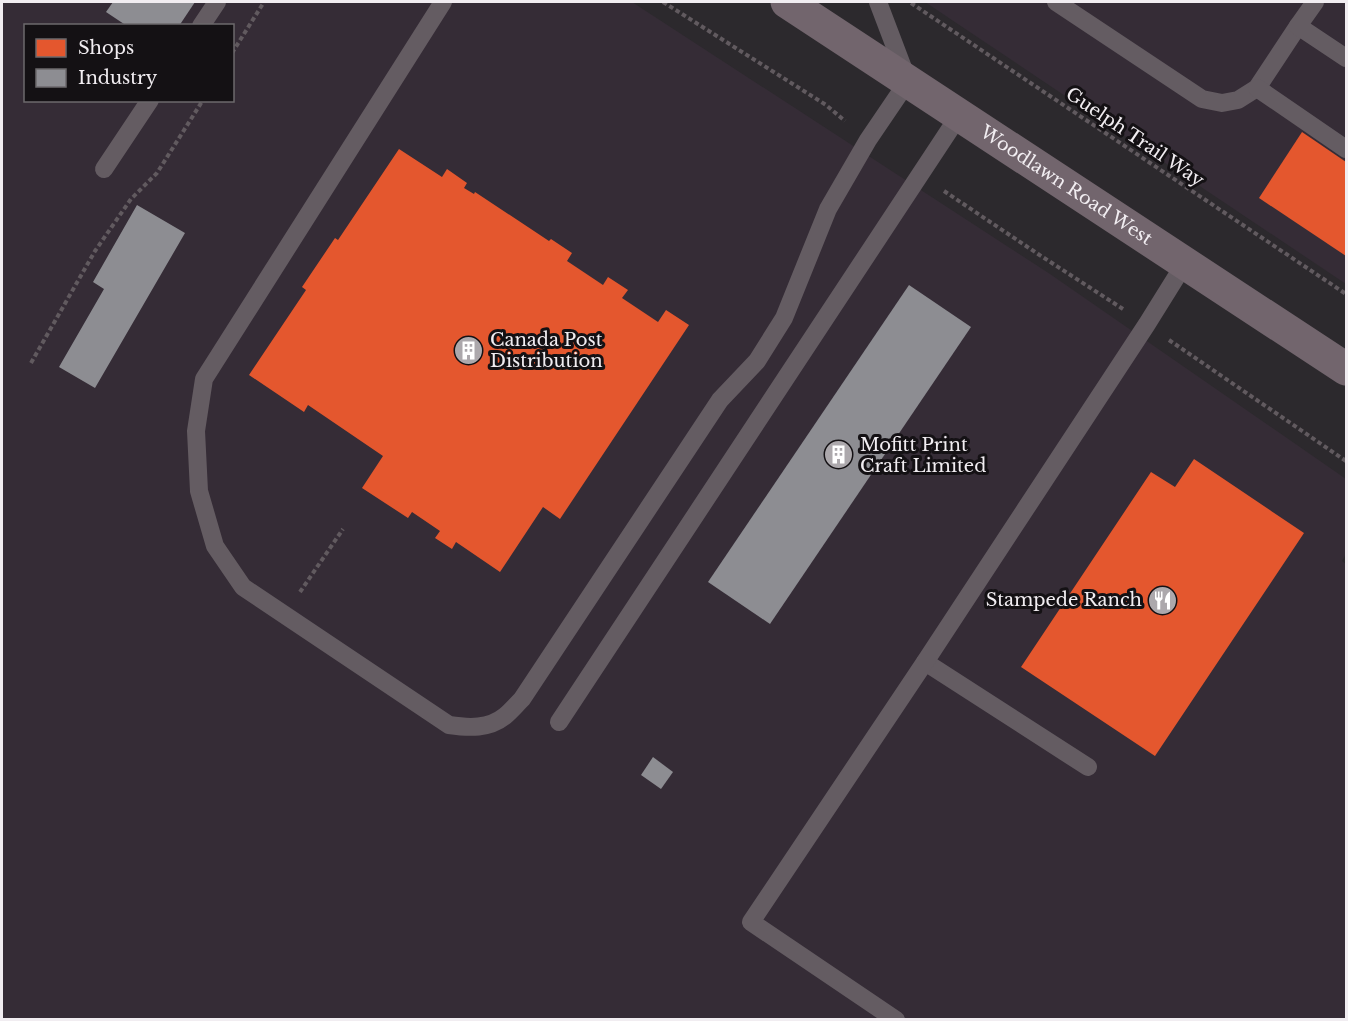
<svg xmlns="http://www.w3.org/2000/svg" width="1348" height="1021" viewBox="0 0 1348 1021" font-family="'Libre Baskerville',serif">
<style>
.built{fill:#352c36;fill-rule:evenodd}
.shops{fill:#e4572e}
.industry{fill:#8d8d92}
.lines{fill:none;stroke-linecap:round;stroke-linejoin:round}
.path{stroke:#615a5f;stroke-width:4;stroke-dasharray:4.5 3;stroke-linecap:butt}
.lane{stroke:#645c62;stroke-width:18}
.primary{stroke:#72656d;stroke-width:33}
.labels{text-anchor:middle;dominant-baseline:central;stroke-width:6;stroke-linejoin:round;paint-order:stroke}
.street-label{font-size:18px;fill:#f1edf1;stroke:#141114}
.poi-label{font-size:18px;fill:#f1edf1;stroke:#141114;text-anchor:start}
</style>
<rect width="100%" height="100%" fill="#2c292d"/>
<!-- built -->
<g class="built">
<path d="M 2,2 L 632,2 L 1050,274 L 1346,479 L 1346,554 L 1342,561 L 1346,564 L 1346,1019 L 2,1020 ZM 26,26 L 232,26 L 232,100 L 26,100 Z"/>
<polygon points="925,2 1346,2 1346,284"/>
</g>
<!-- shops -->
<g class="shops">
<polygon points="1302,132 1346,162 1346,256 1259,198"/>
<polygon points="399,149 442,177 447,169 467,183 464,188 474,194 475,192 549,241 551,239 572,253 567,261 603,285 608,277 628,290 622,298 658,322 666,310 689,325 560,519 543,507 500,572 456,542 452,549 435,538 440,531 412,512 408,518 362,488 383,456 308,405 304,412 249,375 306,290 302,287 335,238 338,240"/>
<polygon points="1194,459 1304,533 1155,756 1021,667 1151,472 1175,487"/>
</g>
<!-- industry -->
<g class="industry">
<polygon points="113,2 195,2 179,26 127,26 106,12"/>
<polygon points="137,205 185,233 95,388 59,367 104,289 93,282"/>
<polygon points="909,285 971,327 770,624 708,582"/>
<polygon points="653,757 673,772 661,789 641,775"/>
</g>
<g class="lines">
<!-- path -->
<g class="path">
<polyline points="663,2 826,105 845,121"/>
<polyline points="911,3 1346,294"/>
<polyline points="232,53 264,2"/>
<polyline points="944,191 1038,254 1123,309"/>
<polyline points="1169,340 1346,461"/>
<polyline points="31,363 95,251 131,199 157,173 203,100"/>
<polyline points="300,592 343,529"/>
</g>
<!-- lane -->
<g class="lane">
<path d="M 443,2 L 204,379 L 196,431 L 199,491 L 215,546 L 243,587 L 449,725 C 469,728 489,729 505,716 C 511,711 516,705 522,699 L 720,400 L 757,361 L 784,318 L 828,209 L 868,140 L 908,81 L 878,2"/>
<polyline points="1056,2 1202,99 1222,103 1238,100 1257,88 1298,26"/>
<polyline points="1315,2 1298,26 1346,58"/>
<polyline points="201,26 217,2"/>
<polyline points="1257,88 1346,149"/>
<polyline points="104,169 150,100"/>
<polyline points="925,662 1088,767"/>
<polyline points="559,722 960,114"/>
<polyline points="896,1020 751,922 925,662 1147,324 1185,263"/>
</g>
<!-- primary -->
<path class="primary" id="s1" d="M 787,2 L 1346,369"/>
</g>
<!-- icons -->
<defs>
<symbol id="building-disc" viewBox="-11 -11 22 22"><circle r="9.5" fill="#aca8ac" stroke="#141114"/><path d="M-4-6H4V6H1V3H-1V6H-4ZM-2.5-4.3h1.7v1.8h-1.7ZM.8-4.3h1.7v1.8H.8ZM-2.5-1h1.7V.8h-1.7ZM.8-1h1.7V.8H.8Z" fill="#fff"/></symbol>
<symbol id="restaurant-disc" viewBox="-11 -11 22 22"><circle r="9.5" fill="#aca8ac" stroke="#141114"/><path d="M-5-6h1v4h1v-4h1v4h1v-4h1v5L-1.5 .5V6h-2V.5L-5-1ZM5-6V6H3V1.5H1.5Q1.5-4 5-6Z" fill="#fff"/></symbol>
</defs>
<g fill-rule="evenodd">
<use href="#building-disc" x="452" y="334" width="33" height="33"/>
<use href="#building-disc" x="822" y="438" width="33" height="33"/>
<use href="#restaurant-disc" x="1146" y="584" width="33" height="33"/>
</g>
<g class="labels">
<!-- street labels -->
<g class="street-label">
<text transform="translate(1135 137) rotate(34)">Guelph Trail Way</text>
<text stroke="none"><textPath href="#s1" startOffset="334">Woodlawn Road West</textPath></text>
</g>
<!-- poi labels -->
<g class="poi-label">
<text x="490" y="340">Canada Post<tspan x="490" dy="21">Distribution</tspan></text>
<text x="860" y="445">Mofitt Print<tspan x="860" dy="21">Craft Limited</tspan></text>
<text x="1142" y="600" text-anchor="end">Stampede Ranch</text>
</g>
</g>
<!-- border -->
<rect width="1348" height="1021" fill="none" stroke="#f1edf1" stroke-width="6"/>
<!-- legend -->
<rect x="24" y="24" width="210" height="78" fill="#141114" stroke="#6c696c" stroke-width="1.5"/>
<rect x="36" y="39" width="30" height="18" fill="#e4572e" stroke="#6c696c" stroke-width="1.5"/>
<text x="78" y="54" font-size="18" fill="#f1edf1">Shops</text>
<rect x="36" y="69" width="30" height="18" fill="#8d8d92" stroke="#6c696c" stroke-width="1.5"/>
<text x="78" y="84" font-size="18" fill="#f1edf1">Industry</text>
</svg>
